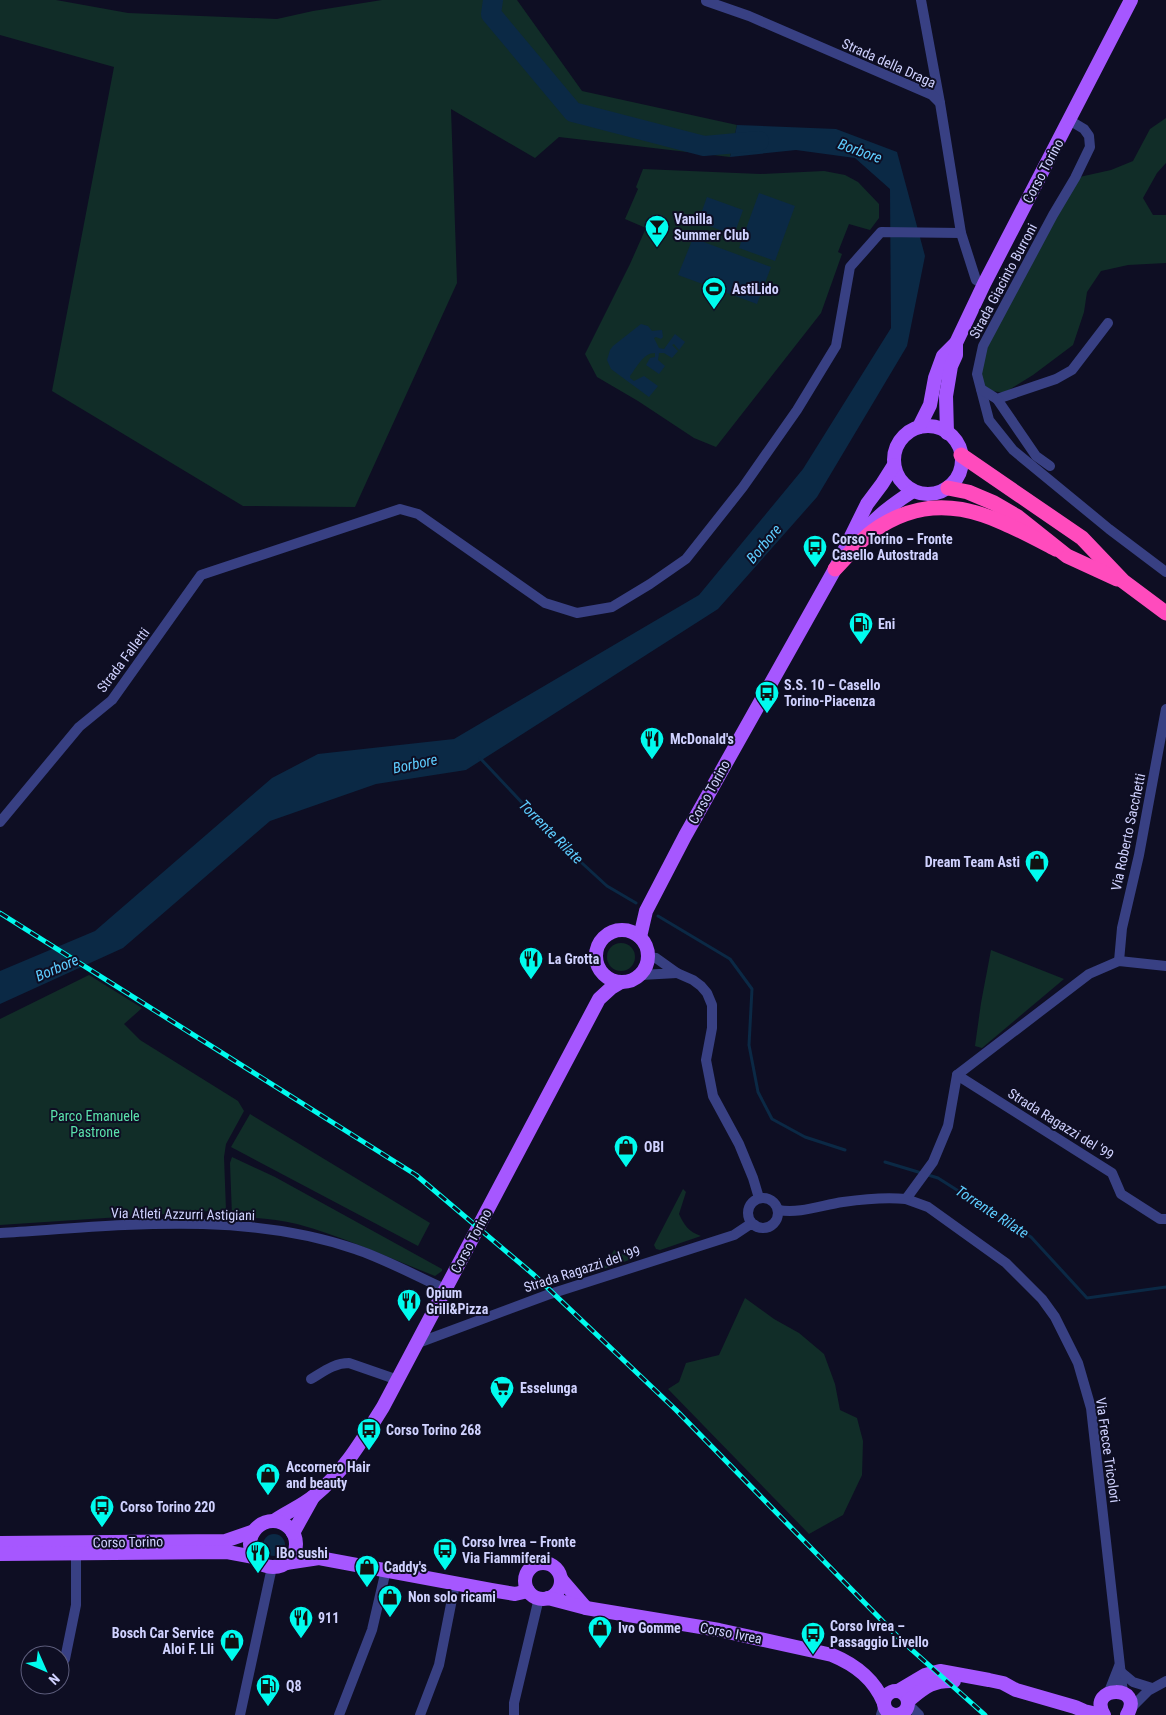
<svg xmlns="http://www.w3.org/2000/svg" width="1166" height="1715" viewBox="0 0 1166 1715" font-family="'Roboto Condensed',sans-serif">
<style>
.green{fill:#112d28}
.water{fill:#0b2945}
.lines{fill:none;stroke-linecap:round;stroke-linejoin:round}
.stream{stroke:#0b2945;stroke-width:3}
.river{stroke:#0b2945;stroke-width:20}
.minor{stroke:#384083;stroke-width:10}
.tertiary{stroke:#384083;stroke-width:10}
.primary{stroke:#a657ff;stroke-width:14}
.motorway{stroke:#ff4bbd;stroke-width:15}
.rail-casing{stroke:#00fbee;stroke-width:5}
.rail{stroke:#0e0e23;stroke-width:3;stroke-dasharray:9;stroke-linecap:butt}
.labels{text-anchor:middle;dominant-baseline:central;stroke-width:4;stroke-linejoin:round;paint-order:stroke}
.street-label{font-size:14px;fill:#d0d2ff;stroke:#0e0e23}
.poi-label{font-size:14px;font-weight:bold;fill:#d0d2ff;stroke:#0e0e23;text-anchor:start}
.park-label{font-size:14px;fill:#5ae1ab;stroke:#0e0e23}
.water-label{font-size:15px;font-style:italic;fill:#5ecdff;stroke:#0e0e23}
</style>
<rect width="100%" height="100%" fill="#0e0e23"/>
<!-- green -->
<g class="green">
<polygon points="0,0 56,0 128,13 277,19 313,11 382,0 517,0 582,91 737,125 730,157 559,137 535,158 451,109 457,283 355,507 243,506 52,391 114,67 0,35"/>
<polygon points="1166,118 1166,163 1157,173 1143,198 1153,215 1166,215 1166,263 1128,265 1101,271 1087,292 1084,312 1073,345 1033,375 1004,393 981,389 983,346 1075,178 1111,170 1133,161 1150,129"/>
<polygon points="643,169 760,174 824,171 845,175 858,182 879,204 879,218 870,230 849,224 838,252 842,254 821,313 716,447 694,438 638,401 597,377 585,354 630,264 646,228 625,219 638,189 636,187"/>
<circle cx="621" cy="957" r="14"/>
<polygon points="991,950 1064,979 982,1048 975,1046 981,1003"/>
<polygon points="89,975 142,1008 124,1024 140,1040 238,1101 244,1111 226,1144 224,1157 226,1210 0,1225 0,1019"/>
<polygon points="250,1114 430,1223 418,1246 231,1147"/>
<path d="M 232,1157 L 275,1177 L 442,1269 L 442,1271 L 435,1276 C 389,1258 345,1237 297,1224 C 276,1219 254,1218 232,1216 L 230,1163 Z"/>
<path d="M 683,1189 L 686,1192 L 679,1214 C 684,1225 689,1232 701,1236 L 660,1250 L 656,1249 L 654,1245 Z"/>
<polygon points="614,1250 632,1259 592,1273 587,1267 592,1267 598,1263 606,1266"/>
<polygon points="745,1298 774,1319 799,1333 824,1354 835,1384 840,1410 857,1418 863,1441 862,1475 843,1515 809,1534 668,1389 679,1382 686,1363 719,1355"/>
</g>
<!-- water -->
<g class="water">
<polygon points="737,125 836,129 897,152 925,256 907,346 817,497 718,609 466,770 376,784 270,821 123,948 0,1004 0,971 95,931 272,778 318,754 454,739 699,595 803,469 891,328 890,189 855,158 796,150 730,157"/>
<polygon points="759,193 795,206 775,261 739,248"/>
<polygon points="707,197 743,210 734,235 698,222"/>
<polygon points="693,238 771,267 757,304 678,275"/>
<path d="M 641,324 L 648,326 L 652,331 L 662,330 L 663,337 L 661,339 L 656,337 L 654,338 L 659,348 L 664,349 L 675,334 L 685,342 L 679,350 L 674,344 L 672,345 L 678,351 L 672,358 L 664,353 L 659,353 L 658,360 L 665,366 L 659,374 L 646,365 L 650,358 L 655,357 L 655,353 C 643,353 637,367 630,376 L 630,378 L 634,381 L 644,376 L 658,386 L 649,397 L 611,369 L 607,360 L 610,350 L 613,346 Z"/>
<circle cx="274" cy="1545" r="11"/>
</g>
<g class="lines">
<!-- stream -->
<g class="stream">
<polyline points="480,758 558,841 607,886 636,903"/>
<polyline points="658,916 730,959 752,989 749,1045 758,1092 772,1119 805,1137 845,1150"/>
<polyline points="885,1162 938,1178 1031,1237 1087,1298 1166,1287"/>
</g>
<!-- river -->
<polyline class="river" points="493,0 491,14 573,112 704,146 759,141"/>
<!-- minor -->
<g class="minor">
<polyline points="921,0 940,103"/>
<polyline points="706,1 749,16 932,95 940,103 961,233 976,280 984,284"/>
<polyline points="1069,120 1084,129 1089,136 1090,147 1075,178 1053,215 983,346 977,374 989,420 1013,450 1109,529 1166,572"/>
<polyline points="981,389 997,399 1056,379 1072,370 1108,323"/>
<polyline points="997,399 1036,456 1050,466"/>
<polyline points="0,822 79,727 112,700 201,575 400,509 418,514 545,603 577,613 612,607 650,584 686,559 743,487 797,410 836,346 850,267 881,232 961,233"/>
<polyline points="1119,961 1122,928 1139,855 1166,709"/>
<polyline points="677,973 693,980 701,986 707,993 712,1005 712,1028 706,1060 713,1096 739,1144 753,1178 759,1198"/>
<polyline points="641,975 677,973 656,958 648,957"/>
<polyline points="957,1075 1112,1173 1121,1194 1160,1219 1166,1219"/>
<circle cx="763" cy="1213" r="15"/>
<polyline points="906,1199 928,1207 1006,1263 1042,1299 1055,1317 1078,1363 1091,1408 1123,1693"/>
<path d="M 778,1210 C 800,1214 822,1205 843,1202 C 864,1199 885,1197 906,1199 L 933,1162 L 948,1126 L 957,1075 L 1089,974 L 1119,961 L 1166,966"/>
<path d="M 0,1233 C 116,1226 243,1210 355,1249 C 385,1259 416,1276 445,1289"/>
<polyline points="418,1343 547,1295 734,1235 749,1225 755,1225"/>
<path d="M 311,1379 C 323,1372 334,1363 349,1363 L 398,1380"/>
<polyline points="65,1659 76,1605 76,1553"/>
<polyline points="1121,1672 1133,1682 1152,1688"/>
<polyline points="1108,1694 1119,1666"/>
<polyline points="908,1704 919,1715"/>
<polyline points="1130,1709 1148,1691 1166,1681"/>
<polyline points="899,1714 902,1715"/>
<polyline points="339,1715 372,1630 386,1570"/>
<polyline points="420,1715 439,1665 455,1584"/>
<polyline points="514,1715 514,1703 539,1598"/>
<polyline points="881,1715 884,1705"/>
</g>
<!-- tertiary -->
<polyline class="tertiary" points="240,1715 272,1567"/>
<!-- primary -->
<g class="primary">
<circle cx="928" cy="460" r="34"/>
<polyline points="919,427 930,405 935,378 943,356 956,343 984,284 1131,0"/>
<polyline points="947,433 946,396 951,366 956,355 956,343"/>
<path d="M 860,537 C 875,517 893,504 913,491"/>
<circle cx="622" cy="956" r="26"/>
<polyline points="640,937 646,911 685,836 835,569 867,504 882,484 894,465"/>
<path d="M 274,1521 C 287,1512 302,1506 314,1496 C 344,1472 363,1439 383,1407 L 599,999 L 611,988 L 621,982"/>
<circle cx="273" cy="1544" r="23"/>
<polyline points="293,1533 313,1497"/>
<polyline points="0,1543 225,1541 254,1531"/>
<polyline points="0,1554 227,1552 254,1557"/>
<polyline points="286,1563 319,1558 491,1590 515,1594 528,1591"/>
<circle cx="543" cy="1581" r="18"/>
<polyline points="561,1579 586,1608"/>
<path d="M 548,1598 L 586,1608 L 719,1630 L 832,1655 C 856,1665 874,1679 884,1703"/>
<circle cx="896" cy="1703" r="12"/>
<polyline points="898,1691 925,1675 940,1671 989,1680 1003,1683 1016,1690 1075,1707 1084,1711 1101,1715"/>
<path d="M 908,1701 C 924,1688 932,1680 954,1681"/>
<path d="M 1104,1715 C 1086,1685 1146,1684 1127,1715"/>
</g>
<!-- motorway -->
<g class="motorway">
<polyline points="961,455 1082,538 1123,581 1166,613"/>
<polyline points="948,488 968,492 994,503 1018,517 1067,556 1117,579"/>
<path d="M 835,569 C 847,557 859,541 873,531 C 939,484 994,517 1056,549"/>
</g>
<defs>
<polyline id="rail" points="0,913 416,1175 534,1275 676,1410 903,1642 985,1715"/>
</defs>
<!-- rail casing -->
<use href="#rail" class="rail-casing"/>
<!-- rail -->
<use href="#rail" class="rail"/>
</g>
<!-- icons -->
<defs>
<symbol id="bar-pin" viewBox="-11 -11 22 30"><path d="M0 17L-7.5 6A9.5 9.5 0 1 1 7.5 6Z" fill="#00fbee" stroke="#0e0e23"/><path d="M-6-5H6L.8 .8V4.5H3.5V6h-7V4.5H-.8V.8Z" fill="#111"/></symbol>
<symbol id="stadium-pin" viewBox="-11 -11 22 30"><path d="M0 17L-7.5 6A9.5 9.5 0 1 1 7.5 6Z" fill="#00fbee" stroke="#0e0e23"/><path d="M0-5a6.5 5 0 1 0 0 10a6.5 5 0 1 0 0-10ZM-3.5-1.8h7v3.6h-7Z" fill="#111"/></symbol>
<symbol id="bus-pin" viewBox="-11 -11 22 30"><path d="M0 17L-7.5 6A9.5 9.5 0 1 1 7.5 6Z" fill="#00fbee" stroke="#0e0e23"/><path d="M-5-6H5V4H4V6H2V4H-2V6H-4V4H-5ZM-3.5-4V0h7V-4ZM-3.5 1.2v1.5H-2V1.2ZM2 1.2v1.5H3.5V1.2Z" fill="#111"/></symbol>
<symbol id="fuel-pin" viewBox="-11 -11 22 30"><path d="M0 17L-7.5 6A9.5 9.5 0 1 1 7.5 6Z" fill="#00fbee" stroke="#0e0e23"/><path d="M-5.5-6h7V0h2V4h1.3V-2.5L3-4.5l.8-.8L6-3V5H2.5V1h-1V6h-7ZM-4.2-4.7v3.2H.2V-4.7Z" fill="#111"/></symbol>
<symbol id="restaurant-pin" viewBox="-11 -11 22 30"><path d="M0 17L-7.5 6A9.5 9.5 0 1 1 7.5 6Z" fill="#00fbee" stroke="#0e0e23"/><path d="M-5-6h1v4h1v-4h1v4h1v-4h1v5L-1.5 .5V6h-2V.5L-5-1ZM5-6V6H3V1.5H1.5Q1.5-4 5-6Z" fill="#111"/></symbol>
<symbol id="shop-pin" viewBox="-11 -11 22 30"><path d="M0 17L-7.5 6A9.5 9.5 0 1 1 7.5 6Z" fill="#00fbee" stroke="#0e0e23"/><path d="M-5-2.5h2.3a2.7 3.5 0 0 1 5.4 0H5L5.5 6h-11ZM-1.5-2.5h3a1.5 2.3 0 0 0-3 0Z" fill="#111"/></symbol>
<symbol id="supermarket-pin" viewBox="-11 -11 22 30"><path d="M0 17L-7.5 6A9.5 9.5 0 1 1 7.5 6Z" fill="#00fbee" stroke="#0e0e23"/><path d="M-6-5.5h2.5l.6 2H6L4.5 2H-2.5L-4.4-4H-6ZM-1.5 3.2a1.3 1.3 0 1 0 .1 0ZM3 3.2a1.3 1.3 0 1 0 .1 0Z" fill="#111"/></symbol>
</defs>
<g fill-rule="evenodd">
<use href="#bar-pin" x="643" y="213" width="28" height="38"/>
<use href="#stadium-pin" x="700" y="275" width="28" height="38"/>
<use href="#bus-pin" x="801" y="533" width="28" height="38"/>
<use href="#fuel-pin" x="847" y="610" width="28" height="38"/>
<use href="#bus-pin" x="753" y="679" width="28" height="38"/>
<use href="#restaurant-pin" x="638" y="725" width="28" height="38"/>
<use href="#shop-pin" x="1023" y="848" width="28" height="38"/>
<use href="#restaurant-pin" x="517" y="945" width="28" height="38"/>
<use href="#shop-pin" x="612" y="1133" width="28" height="38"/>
<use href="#restaurant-pin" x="395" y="1287" width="28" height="38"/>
<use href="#supermarket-pin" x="488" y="1374" width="28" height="38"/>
<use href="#bus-pin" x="355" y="1416" width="28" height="38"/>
<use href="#shop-pin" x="254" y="1461" width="28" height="38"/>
<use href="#bus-pin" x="88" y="1493" width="28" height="38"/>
<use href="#bus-pin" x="431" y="1536" width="28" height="38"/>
<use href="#restaurant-pin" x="244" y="1539" width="28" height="38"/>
<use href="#shop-pin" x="353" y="1553" width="28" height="38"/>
<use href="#shop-pin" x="376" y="1583" width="28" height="38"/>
<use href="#restaurant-pin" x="287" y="1604" width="28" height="38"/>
<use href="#shop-pin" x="586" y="1614" width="28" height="38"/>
<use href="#bus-pin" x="799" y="1620" width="28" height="38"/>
<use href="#shop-pin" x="218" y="1627" width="28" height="38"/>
<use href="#fuel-pin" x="254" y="1672" width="28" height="38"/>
</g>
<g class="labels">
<!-- street labels -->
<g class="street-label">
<text transform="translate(889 63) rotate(24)">Strada della Draga</text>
<text transform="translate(1043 171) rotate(-62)">Corso Torino</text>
<text transform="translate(1003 281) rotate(-62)">Strada Giacinto Burroni</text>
<text transform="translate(123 660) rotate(-53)">Strada Falletti</text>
<text transform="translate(709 792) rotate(-61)">Corso Torino</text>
<text transform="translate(1128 832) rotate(-78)">Via Roberto Sacchetti</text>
<text transform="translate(1061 1124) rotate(32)">Strada Ragazzi del '99</text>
<text transform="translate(183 1214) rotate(1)">Via Atleti Azzurri Astigiani</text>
<text transform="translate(471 1241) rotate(-62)">Corso Torino</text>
<text transform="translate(582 1269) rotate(-18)">Strada Ragazzi del '99</text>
<text transform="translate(1108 1450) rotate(82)">Via Frecce Tricolori</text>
<text transform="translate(128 1542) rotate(-1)">Corso Torino</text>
<text transform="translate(731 1633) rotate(11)">Corso Ivrea</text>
</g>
<!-- poi labels -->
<g class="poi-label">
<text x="674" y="219">Vanilla<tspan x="674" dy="16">Summer Club</tspan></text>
<text x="732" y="289">AstiLido</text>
<text x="832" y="539">Corso Torino – Fronte<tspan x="832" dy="16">Casello Autostrada</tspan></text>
<text x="878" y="624">Eni</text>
<text x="784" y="685">S.S. 10 – Casello<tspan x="784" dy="16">Torino-Piacenza</tspan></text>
<text x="670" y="739">McDonald's</text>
<text x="1020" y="862" text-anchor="end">Dream Team Asti</text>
<text x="548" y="959">La Grotta</text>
<text x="644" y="1147">OBI</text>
<text x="426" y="1293">Opium<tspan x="426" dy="16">Grill&amp;Pizza</tspan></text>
<text x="520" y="1388">Esselunga</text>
<text x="386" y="1430">Corso Torino 268</text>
<text x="286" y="1467">Accornero Hair<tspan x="286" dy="16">and beauty</tspan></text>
<text x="120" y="1507">Corso Torino 220</text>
<text x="462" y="1542">Corso Ivrea – Fronte<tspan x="462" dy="16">Via Fiammiferai</tspan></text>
<text x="276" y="1553">IBo sushi</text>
<text x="384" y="1567">Caddy's</text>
<text x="408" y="1597">Non solo ricami</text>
<text x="318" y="1618">911</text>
<text x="830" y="1626">Corso Ivrea –<tspan x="830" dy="16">Passaggio Livello</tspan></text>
<text x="618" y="1628">Ivo Gomme</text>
<text x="214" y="1633" text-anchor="end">Bosch Car Service<tspan x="214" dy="16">Aloi F. Lli</tspan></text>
<text x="286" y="1686">Q8</text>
</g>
<!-- park labels -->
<g class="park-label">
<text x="95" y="1116">Parco Emanuele<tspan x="95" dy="16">Pastrone</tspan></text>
</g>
<!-- water labels -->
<g class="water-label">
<text transform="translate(860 151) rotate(20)">Borbore</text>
<text transform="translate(764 544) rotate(-50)">Borbore</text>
<text transform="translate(415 764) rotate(-12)">Borbore</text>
<text transform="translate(551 832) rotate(45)">Torrente Rilate</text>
<text transform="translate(57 968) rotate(-24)">Borbore</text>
<text transform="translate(992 1212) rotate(33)">Torrente Rilate</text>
</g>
</g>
<!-- north arrow -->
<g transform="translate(45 1670) rotate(135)"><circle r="24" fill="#0e0e23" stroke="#5c5c7b"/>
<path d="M0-4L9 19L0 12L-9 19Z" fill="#00fbee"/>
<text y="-8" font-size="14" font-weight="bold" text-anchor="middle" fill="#d0d2ff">N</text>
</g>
</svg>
